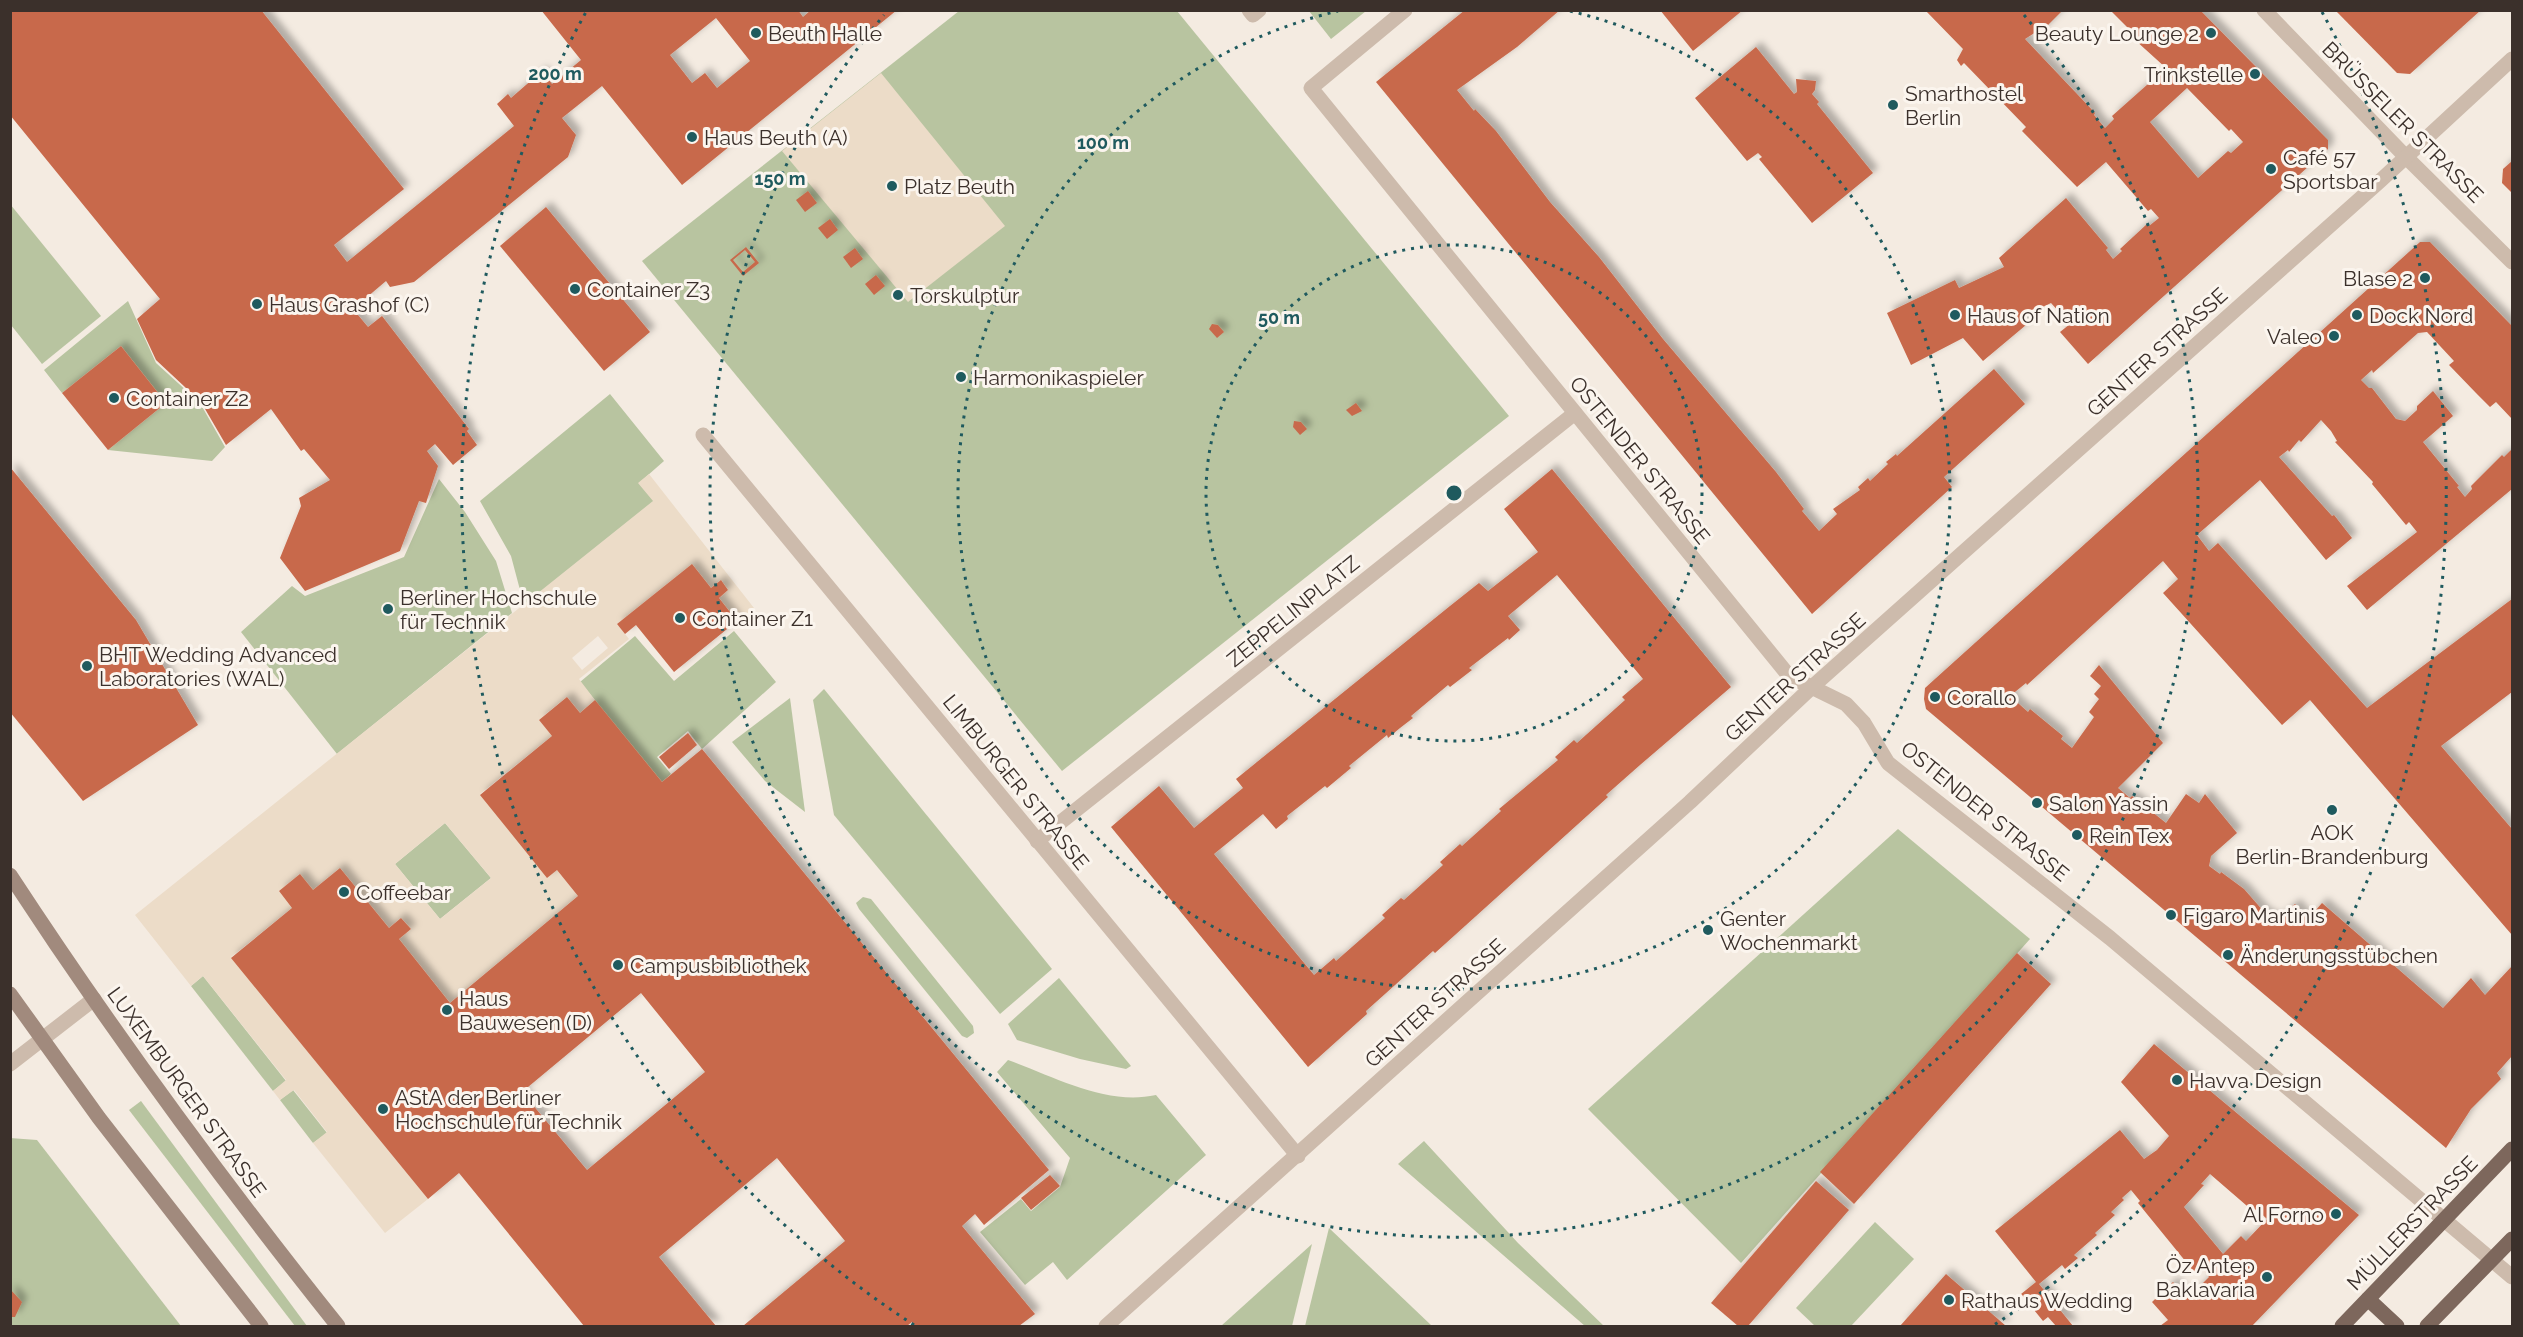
<svg xmlns="http://www.w3.org/2000/svg" width="2523" height="1337" viewBox="0 0 2523 1337" font-family="Raleway,sans-serif">
<style>
.green{fill:#b8c4a0}
.plaza{fill:#ecdcc8;fill-rule:evenodd}
.building{fill:#c8694b;fill-rule:evenodd;filter:url(#shadow)}
.lines{fill:none;stroke-linecap:round;stroke-linejoin:round}
.street{stroke:#cdbbac;stroke-width:15}
.secondary{stroke:#a18a7d;stroke-width:15}
.primary{stroke:#7d675c;stroke-width:15}
.ring{fill:none;stroke:#1f5a5e;stroke-width:3;stroke-dasharray:3 6}
.poi-dot{fill:#1f5a5e;stroke:#fbf5ee;stroke-width:2}
.labels{text-anchor:middle;dominant-baseline:central;stroke-width:6;stroke-linejoin:round;paint-order:stroke}
.poi-label{font-size:21px;fill:#3b302b;stroke:#fbf5ee;text-anchor:start}
.street-label{font-size:21px;fill:#3b302b;stroke:#fbf5ee}
.centre{fill:#1f5a5e;stroke:#fbf5ee;stroke-width:3}
.ring-label{font-size:18px;text-anchor:middle;font-weight:bold;fill:#1f5a5e;stroke:#fbf5ee;stroke-width:6;stroke-linejoin:round;paint-order:stroke}
</style>
<defs>
<filter id="shadow"><feDropShadow dx="5.5" dy="-5.5" stdDeviation="3" flood-color="#0004"/></filter>
</defs>
<rect width="100%" height="100%" fill="#f4ebe1"/>
<!-- green -->
<g class="green">
<polygon points="959,11 1177,11 1509,416 1062,771 642,261"/>
<polygon points="1309,11 1366,11 1331,39"/>
<polygon points="10,204 101,316 42,364 11,325"/>
<polygon points="128,301 156,363 200,403 225,447 212,461 108,450 166,403 121,346 62,393 44,370"/>
<polygon points="610,394 664,461 639,483 654,501 524,605 511,556 480,501"/>
<polygon points="439,479 465,512 496,561 512,613 337,754 241,632 292,586 305,596 404,557"/>
<polygon points="734,631 776,682 702,749 688,731 657,757 671,774 662,782 580,682 635,636 674,681"/>
<polygon points="824,689 1052,969 1000,1014 834,815 813,700"/>
<polygon points="790,698 805,812 765,781 732,742"/>
<polygon points="445,823 491,878 440,919 395,864"/>
<polygon points="1898,829 2030,939 1741,1263 1588,1109"/>
<polygon points="863,897 871,899 973,1026 974,1033 967,1038 962,1036 859,909 856,903"/>
<polygon points="203,976 286,1081 273,1091 191,986"/>
<polygon points="1059,978 1131,1066 1126,1069 1080,1059 1017,1040 1008,1024"/>
<path d="M 1008,1060 C 1055,1077 1106,1106 1156,1095 L 1206,1155 L 1067,1280 L 1053,1262 L 1025,1285 L 980,1232 L 1021,1199 L 1031,1211 L 1060,1187 L 1070,1158 L 997,1072 Z"/>
<polygon points="293,1090 327,1133 313,1143 280,1100"/>
<polygon points="141,1101 307,1326 295,1326 129,1110"/>
<polygon points="10,1138 37,1140 181,1326 11,1326"/>
<polygon points="1424,1141 1518,1243 1604,1326 1585,1326 1398,1164"/>
<polygon points="1875,1222 1914,1259 1851,1326 1815,1326 1796,1308"/>
<polygon points="1329,1228 1432,1326 1305,1326"/>
<polygon points="1312,1244 1292,1326 1221,1326"/>
</g>
<!-- plaza -->
<g class="plaza">
<polygon points="881,73 1005,226 908,302 782,151"/>
<path d="M 649,474 L 754,608 L 737,621 L 719,598 L 728,590 L 721,580 L 711,588 L 691,565 L 617,624 L 629,639 L 579,679 L 595,700 L 580,713 L 567,697 L 548,712 L 539,720 L 552,736 L 480,794 L 547,877 L 557,870 L 578,896 L 450,1003 L 399,939 L 411,929 L 401,918 L 389,928 L 340,868 L 313,890 L 295,878 L 279,891 L 292,908 L 231,957 L 428,1199 L 385,1233 L 313,1143 L 327,1132 L 294,1090 L 280,1100 L 273,1091 L 286,1080 L 203,976 L 191,986 L 135,915 L 653,501 L 638,483 ZM 598,636 L 608,648 L 582,670 L 572,658 ZM 445,823 L 491,878 L 440,919 L 395,864 Z"/>
</g>
<!-- building -->
<g class="building">
<path d="M 10,10 L 261,10 L 404,189 L 334,245 L 347,262 L 514,126 L 497,104 L 508,94 L 511,98 L 542,71 L 552,84 L 581,60 L 541,10 L 798,10 L 803,17 L 811,10 L 897,10 L 682,185 L 602,86 L 562,118 L 576,135 L 568,157 L 414,282 L 390,287 L 386,281 L 353,309 L 368,327 L 382,316 L 469,429 L 467,431 L 477,445 L 453,465 L 435,444 L 427,451 L 438,466 L 426,503 L 419,501 L 400,551 L 305,591 L 280,558 L 301,506 L 299,498 L 330,480 L 304,449 L 301,451 L 271,409 L 226,445 L 201,402 L 156,360 L 137,319 L 160,299 L 10,115 ZM 716,18 L 750,61 L 717,88 L 705,73 L 692,83 L 670,55 Z"/>
<polygon points="1465,10 1560,10 1517,47 1457,90 1474,111 1475,109 1496,131 1550,202 1599,257 1663,339 1776,472 1804,509 1802,511 1819,531 1837,514 1833,509 1860,490 1858,487 1868,478 1870,481 1888,464 1886,462 1896,454 1897,456 1994,369 2025,404 1944,477 1952,487 1812,614 1376,82"/>
<polygon points="1660,10 1743,10 1693,51"/>
<path d="M 1925,10 L 2063,10 L 2038,35 L 2036,32 L 2025,39 L 2095,113 L 2094,115 L 2105,128 L 2114,119 L 2112,116 L 2166,68 L 2124,30 L 2127,27 L 2110,10 L 2200,10 L 2328,140 L 2328,149 L 2088,364 L 2060,332 L 2070,324 L 2051,303 L 2022,317 L 2026,325 L 1983,361 L 1963,338 L 1911,365 L 1887,313 L 1955,280 L 1959,288 L 2004,267 L 1999,258 L 2066,198 L 2108,248 L 2106,250 L 2113,259 L 2122,251 L 2120,249 L 2147,224 L 2149,226 L 2159,218 L 2151,209 L 2148,211 L 2106,162 L 2077,187 L 2022,131 L 2026,127 L 1964,63 L 1961,66 L 1957,60 L 1963,49 ZM 2187,88 L 2229,131 L 2231,129 L 2243,142 L 2231,153 L 2228,151 L 2198,178 L 2150,122 Z"/>
<polygon points="2335,10 2481,10 2410,74 2397,73"/>
<polygon points="1756,47 1794,94 1797,92 1796,79 1816,81 1815,90 1812,94 1819,102 1817,104 1873,173 1812,223 1759,159 1762,157 1758,153 1747,161 1695,98"/>
<polygon points="2512,161 2512,193 2502,183 2503,169"/>
<polygon points="808,191 817,203 805,212 796,200"/>
<polygon points="546,207 650,332 604,371 500,246"/>
<polygon points="830,219 838,230 827,239 818,228"/>
<polygon points="2420,242 2430,242 2512,326 2512,419 2496,402 2490,407 2476,393 2449,365 2454,361 2427,332 2418,333 2373,373 2372,370 2361,380 2369,388 2372,388 2396,419 2405,421 2417,410 2417,406 2433,391 2453,416 2423,442 2459,486 2457,487 2465,497 2472,489 2471,486 2502,455 2504,457 2512,449 2512,489 2367,610 2347,586 2417,532 2409,522 2406,525 2372,484 2373,482 2335,442 2337,441 2331,431 2321,420 2301,442 2299,440 2289,452 2288,450 2279,457 2332,516 2334,515 2352,538 2326,560 2260,480 2197,535 2209,551 2218,543 2367,708 2512,599 2512,692 2441,746 2512,829 2512,935 2310,700 2282,725 2163,593 2178,579 2163,561 2027,685 2026,683 2010,696 2028,712 2030,709 2063,736 2061,739 2072,748 2094,717 2089,712 2099,699 2094,694 2101,686 2090,676 2099,665 2163,743 2118,788 2130,798 2132,796 2166,823 2186,794 2199,803 2205,794 2237,833 2211,856 2209,866 2220,874 2221,872 2244,889 2265,913 2277,919 2295,904 2308,919 2322,903 2443,1008 2471,978 2485,995 2512,966 2512,1056 2497,1073 2501,1079 2471,1109 2446,1148 1926,709 1924,699 1925,688"/>
<path d="M 746,247 L 759,263 L 743,276 L 730,260 ZM 745,250 L 755,262 L 743,272 L 733,260 Z"/>
<polygon points="855,248 863,259 851,268 843,257"/>
<polygon points="876,275 885,286 874,295 865,284"/>
<polygon points="1212,324 1218,325 1224,332 1217,338 1209,329"/>
<polygon points="121,346 166,403 108,450 62,393"/>
<polygon points="1356,403 1362,411 1352,416 1346,410"/>
<polygon points="1294,421 1301,422 1307,429 1300,435 1293,427"/>
<polygon points="10,467 136,620 198,725 83,801 10,712"/>
<path d="M 1552,469 L 1731,687 L 1640,765 L 1606,795 L 1608,797 L 1435,953 L 1433,951 L 1366,1011 L 1367,1014 L 1308,1067 L 1111,827 L 1159,786 L 1194,828 L 1243,788 L 1236,779 L 1450,606 L 1479,583 L 1488,591 L 1538,552 L 1504,509 ZM 1557,575 L 1643,679 L 1622,697 L 1625,700 L 1577,743 L 1574,740 L 1555,757 L 1558,760 L 1499,809 L 1501,811 L 1462,846 L 1460,844 L 1440,862 L 1443,865 L 1404,900 L 1401,898 L 1382,915 L 1385,918 L 1336,961 L 1334,958 L 1314,975 L 1214,854 L 1263,814 L 1276,829 L 1288,819 L 1287,816 L 1325,786 L 1327,788 L 1351,768 L 1349,766 L 1387,735 L 1388,738 L 1400,728 L 1413,718 L 1411,716 L 1448,685 L 1450,687 L 1472,670 L 1469,668 L 1508,638 L 1509,640 L 1520,630 L 1508,616 Z"/>
<polygon points="692,564 711,588 721,580 728,590 719,598 737,621 674,672 636,625 625,634 617,624"/>
<path d="M 567,697 L 580,713 L 595,700 L 662,782 L 702,749 L 1049,1170 L 984,1225 L 975,1214 L 962,1226 L 1035,1314 L 1019,1326 L 915,1326 L 912,1322 L 907,1326 L 743,1326 L 845,1241 L 777,1158 L 659,1257 L 716,1326 L 584,1326 L 459,1173 L 428,1199 L 231,958 L 292,908 L 279,891 L 295,878 L 300,874 L 313,890 L 340,868 L 389,928 L 401,918 L 411,929 L 399,939 L 450,1003 L 578,896 L 557,870 L 547,878 L 480,795 L 552,736 L 539,720 ZM 641,993 L 705,1072 L 587,1170 L 522,1092 Z"/>
<polygon points="688,733 697,745 669,769 659,757"/>
<polygon points="2017,953 2051,984 1854,1204 1820,1172"/>
<path d="M 2154,1044 L 2359,1215 L 2252,1326 L 2160,1326 L 2168,1320 L 2152,1302 L 2173,1282 L 2188,1298 L 2209,1277 L 2204,1270 L 2195,1273 L 2138,1203 L 2140,1201 L 2131,1190 L 2122,1198 L 2124,1200 L 2111,1212 L 2115,1215 L 2095,1233 L 2097,1235 L 2074,1255 L 2078,1258 L 2065,1269 L 2062,1265 L 2039,1284 L 2073,1326 L 2056,1326 L 2048,1317 L 2043,1321 L 2021,1294 L 2036,1282 L 1995,1231 L 2120,1130 L 2144,1159 L 2157,1150 L 2169,1136 L 2121,1082 ZM 2210,1174 L 2254,1212 L 2256,1209 L 2267,1219 L 2246,1241 L 2241,1236 L 2223,1254 L 2184,1207 L 2204,1185 L 2201,1184 Z"/>
<polygon points="1050,1175 1060,1186 1031,1210 1021,1198"/>
<polygon points="1816,1181 1849,1210 1748,1326 1738,1326 1711,1303"/>
<polygon points="1946,1274 2006,1326 1900,1326"/>
<polygon points="10,1289 22,1302 15,1317 10,1317"/>
</g>
<g class="lines">
<!-- street -->
<g class="street">
<polyline points="1249,10 1253,15 1259,10"/>
<polyline points="1405,10 1311,88 1789,676 1846,704 1864,723 1888,763 2110,938 2512,1277"/>
<polyline points="2264,10 2406,157 2512,262"/>
<polyline points="703,435 1298,1156"/>
<polyline points="1037,841 1575,413"/>
<polyline points="10,1064 94,999"/>
<polyline points="1106,1326 1690,802 1812,687 2380,181 2512,59"/>
</g>
<!-- secondary -->
<g class="secondary">
<path d="M 10,875 C 112,1031 222,1181 338,1326"/>
<polyline points="10,994 99,1118 261,1326"/>
</g>
<!-- primary -->
<g class="primary">
<polyline points="2368,1299 2397,1326"/>
<polyline points="2342,1326 2512,1149"/>
<polyline points="2427,1326 2512,1239"/>
</g>
</g>
<!-- distance rings -->
<g class="ring">
<circle cx="1454" cy="493" r="248"/>
<path d="M1570 11A496 496 0 1 1 1338 11"/>
<path d="M2024 15A744 744 0 1 1 884 15"/>
<path d="M914 1325A992 992 0 0 1 586 12M2322 12A992 992 0 0 1 1994 1325"/>
</g>
<!-- markers -->
<g class="poi-dot">
<circle cx="756" cy="33" r="6"/>
<circle cx="2211" cy="33" r="6"/>
<circle cx="2255" cy="74" r="6"/>
<circle cx="1893" cy="105" r="6"/>
<circle cx="692" cy="137" r="6"/>
<circle cx="2271" cy="169" r="6"/>
<circle cx="892" cy="186" r="6"/>
<circle cx="2425" cy="278" r="6"/>
<circle cx="575" cy="289" r="6"/>
<circle cx="898" cy="295" r="6"/>
<circle cx="257" cy="304" r="6"/>
<circle cx="1955" cy="315" r="6"/>
<circle cx="2357" cy="315" r="6"/>
<circle cx="2334" cy="336" r="6"/>
<circle cx="961" cy="377" r="6"/>
<circle cx="114" cy="398" r="6"/>
<circle cx="388" cy="609" r="6"/>
<circle cx="680" cy="618" r="6"/>
<circle cx="87" cy="666" r="6"/>
<circle cx="1935" cy="697" r="6"/>
<circle cx="2037" cy="803" r="6"/>
<circle cx="2332" cy="810" r="6"/>
<circle cx="2077" cy="835" r="6"/>
<circle cx="344" cy="892" r="6"/>
<circle cx="2171" cy="915" r="6"/>
<circle cx="1708" cy="930" r="6"/>
<circle cx="2228" cy="955" r="6"/>
<circle cx="618" cy="965" r="6"/>
<circle cx="447" cy="1010" r="6"/>
<circle cx="2177" cy="1080" r="6"/>
<circle cx="383" cy="1109" r="6"/>
<circle cx="2336" cy="1214" r="6"/>
<circle cx="2267" cy="1277" r="6"/>
<circle cx="1949" cy="1300" r="6"/>
</g>
<g class="labels">
<!-- poi labels -->
<g class="poi-label">
<text x="768" y="33">Beuth Halle</text>
<text x="2199" y="33" text-anchor="end">Beauty Lounge 2</text>
<text x="2243" y="74" text-anchor="end">Trinkstelle</text>
<text x="1905" y="93">Smarthostel<tspan x="1905" dy="24">Berlin</tspan></text>
<text x="704" y="137">Haus Beuth (A)</text>
<text x="2283" y="157">Café 57<tspan x="2283" dy="24">Sportsbar</tspan></text>
<text x="904" y="186">Platz Beuth</text>
<text x="2413" y="278" text-anchor="end">Blase 2</text>
<text x="587" y="289">Container Z3</text>
<text x="910" y="295">Torskulptur</text>
<text x="269" y="304">Haus Grashof (C)</text>
<text x="1967" y="315">Haus of Nation</text>
<text x="2369" y="315">Dock Nord</text>
<text x="2322" y="336" text-anchor="end">Valeo</text>
<text x="973" y="377">Harmonikaspieler</text>
<text x="126" y="398">Container Z2</text>
<text x="400" y="597">Berliner Hochschule<tspan x="400" dy="24">für Technik</tspan></text>
<text x="692" y="618">Container Z1</text>
<text x="99" y="654">BHT Wedding Advanced<tspan x="99" dy="24">Laboratories (WAL)</tspan></text>
<text x="1947" y="697">Corallo</text>
<text x="2049" y="803">Salon Yassin</text>
<text x="2332" y="832" text-anchor="middle">AOK<tspan x="2332" dy="24">Berlin-Brandenburg</tspan></text>
<text x="2089" y="835">Rein Tex</text>
<text x="356" y="892">Coffeebar</text>
<text x="2183" y="915">Figaro Martinis</text>
<text x="1720" y="918">Genter<tspan x="1720" dy="24">Wochenmarkt</tspan></text>
<text x="2240" y="955">Änderungsstübchen</text>
<text x="630" y="965">Campusbibliothek</text>
<text x="459" y="998">Haus<tspan x="459" dy="24">Bauwesen (D)</tspan></text>
<text x="2189" y="1080">Havva Design</text>
<text x="395" y="1097">AStA der Berliner<tspan x="395" dy="24">Hochschule für Technik</tspan></text>
<text x="2324" y="1214" text-anchor="end">Al Forno</text>
<text x="2255" y="1265" text-anchor="end">Öz Antep<tspan x="2255" dy="24">Baklavaria</tspan></text>
<text x="1961" y="1300">Rathaus Wedding</text>
</g>
<!-- street labels -->
<g class="street-label">
<text transform="translate(2403 122) rotate(45)">BRÜSSELER STRASSE</text>
<text transform="translate(2157 352) rotate(-42)">GENTER STRASSE</text>
<text transform="translate(1640 460) rotate(51)">OSTENDER STRASSE</text>
<text transform="translate(1293 611) rotate(-39)">ZEPPELINPLATZ</text>
<text transform="translate(1795 677) rotate(-42)">GENTER STRASSE</text>
<text transform="translate(1016 782) rotate(51)">LIMBURGER STRASSE</text>
<text transform="translate(1985 811) rotate(39)">OSTENDER STRASSE</text>
<text transform="translate(1435 1003) rotate(-42)">GENTER STRASSE</text>
<text transform="translate(187 1092) rotate(54)">LUXEMBURGER STRASSE</text>
<text transform="translate(2412 1223) rotate(-46)">MÜLLERSTRASSE</text>
</g>
</g>
<circle cx="1454" cy="493" r="9" class="centre"/>
<g class="ring-label">
<text x="555" y="80">200 m</text>
<text x="1103" y="149">100 m</text>
<text x="780" y="185">150 m</text>
<text x="1279" y="324">50 m</text>
</g>
<!-- border -->
<rect width="2523" height="1337" fill="none" stroke="#3b302b" stroke-width="24"/>
</svg>
